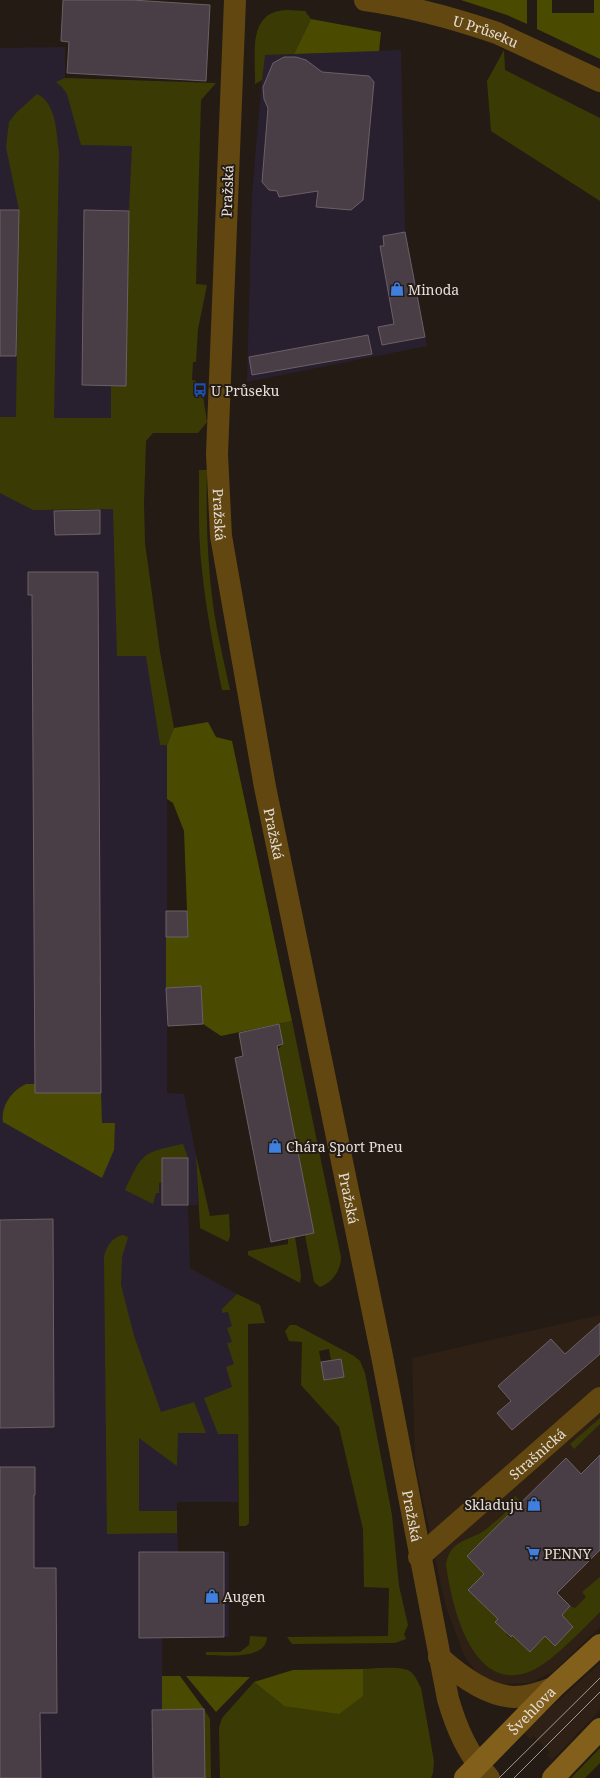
<svg xmlns="http://www.w3.org/2000/svg" width="600" height="1778" viewBox="0 0 600 1778" font-family="'Noto Serif',serif">
<style>
.built{fill:#2e2015}
.industrial{fill:#28202f}
.green{fill:#3a3b04;fill-rule:evenodd}
.forest{fill:#4a4b00}
.building{fill:#493e45;stroke:#6c6067}
.lines{fill:none;stroke-linecap:round;stroke-linejoin:round}
.street{stroke:#624711;stroke-width:22}
.secondary{stroke:#82601c;stroke-width:22}
.tram{stroke:#a09893;stroke-width:1}
.labels{text-anchor:middle;dominant-baseline:central;stroke-width:4;stroke-linejoin:round;paint-order:stroke}
.street-label{font-size:14px;fill:#e5deda;stroke:#241b14}
.poi-label{font-size:14px;fill:#e5deda;stroke:#241b14;text-anchor:start}
</style>
<rect width="100%" height="100%" fill="#241b14"/>
<!-- built -->
<g class="built">
<polygon points="600,1315 600,1627 554,1671 530,1683 502,1684 488,1679 476,1672 464,1655 445,1604 415,1463 412,1358"/>
<polygon points="600,1663 600,1710 552,1760 547,1755 550,1752 538,1740 533,1736 530,1739 523,1733"/>
</g>
<!-- industrial -->
<g class="industrial">
<polygon points="65,47 65,78 154,81 131,555 160,745 167,745 167,1093 184,1094 196,1155 198,1205 188,1205 190,1268 237,1294 238,1502 177,1502 178,1552 229,1552 229,1637 162,1638 162,1709 204,1709 205,1778 0,1778 0,48"/>
<polygon points="401,50 405,229 427,346 247,382 252,194 264,55"/>
</g>
<!-- green -->
<g class="green">
<path d="M 287,10 L 305,11 L 311,19 L 294,54 L 265,55 L 262,80 L 255,84 C 256,56 246,11 287,10 Z"/>
<polygon points="504,50 505,70 600,118 600,201 491,131 487,81"/>
<path d="M 65,78 L 216,83 L 201,100 L 196,284 L 207,285 L 198,329 L 196,362 L 193,362 L 192,380 L 196,381 L 195,396 L 203,396 L 207,422 L 198,433 L 153,433 L 146,441 L 144,503 L 145,543 L 160,652 L 174,728 L 167,745 L 160,745 L 146,656 L 117,656 L 113,509 L 33,510 L 0,493 L 0,417 L 16,417 L 19,210 L 6,147 L 9,122 L 16,113 L 37,94 C 57,104 56,133 59,152 L 54,418 L 111,418 L 111,386 L 126,386 L 129,211 L 132,146 L 81,145 L 67,94 L 62,87 L 56,82 Z"/>
<path d="M 199,470 L 207,470 C 206,515 207,560 213,605 C 217,633 224,662 230,690 L 222,690 C 214,650 206,610 202,570 C 198,537 199,503 199,470 Z"/>
<path d="M 292,1021 L 341,1257 C 341,1270 332,1283 320,1287 L 314,1282 L 305,1235 L 314,1233 L 278,1049 L 283,1044 L 279,1024 Z"/>
<path d="M 183,1144 L 188,1158 L 163,1158 L 162,1182 L 159,1183 L 159,1193 L 156,1193 L 153,1204 L 125,1190 C 143,1152 142,1153 183,1144 Z"/>
<polygon points="196,1155 210,1216 229,1214 230,1236 228,1242 200,1228"/>
<path d="M 123,1235 L 128,1237 L 122,1257 L 121,1285 L 134,1336 L 161,1412 L 194,1402 L 206,1433 L 178,1433 L 177,1466 L 139,1438 L 139,1511 L 177,1511 L 177,1533 L 107,1534 L 104,1257 C 106,1247 112,1237 123,1235 Z"/>
<polygon points="295,1237 301,1275 300,1283 248,1255 248,1251 288,1244 288,1239"/>
<polygon points="237,1294 260,1305 265,1323 248,1324 249,1523 246,1526 239,1526 238,1434 218,1434 204,1398 232,1387 226,1367 234,1364 227,1343 232,1342 227,1328 232,1326 228,1312 222,1313 222,1309"/>
<path d="M 290,1325 L 296,1325 L 354,1356 L 360,1361 L 365,1373 L 392,1515 L 399,1586 L 408,1625 L 404,1634 L 406,1639 L 395,1643 L 292,1644 L 287,1637 L 388,1636 L 389,1588 L 364,1587 L 363,1529 L 339,1427 L 301,1385 L 302,1342 L 289,1341 L 285,1331 ZM 329,1349 L 331,1360 L 341,1359 L 344,1377 L 324,1380 L 319,1351 Z"/>
<polygon points="600,1418 600,1424 574,1449 570,1444"/>
<path d="M 515,1496 L 521,1502 L 467,1556 L 484,1574 L 469,1590 L 509,1630 L 506,1634 L 510,1638 L 512,1635 L 530,1652 L 545,1636 L 555,1645 L 573,1627 L 562,1615 L 570,1606 L 575,1608 L 586,1597 L 582,1592 L 600,1577 L 600,1612 C 584,1628 551,1663 531,1671 C 472,1696 451,1604 446,1564 C 451,1537 472,1542 489,1527 C 495,1521 505,1515 509,1507 C 512,1504 512,1500 515,1496 Z"/>
<path d="M 250,1636 L 267,1637 C 266,1661 224,1655 206,1655 L 206,1652 L 240,1652 L 249,1645 Z"/>
<path d="M 363,1669 C 375,1669 401,1665 411,1672 C 416,1676 418,1683 421,1688 L 434,1761 L 433,1773 L 431,1778 L 220,1778 L 219,1728 L 222,1718 L 254,1682 L 284,1706 L 363,1696 Z"/>
<polygon points="204,1709 210,1719 211,1778 205,1778"/>
<polygon points="600,1748 600,1763 585,1778 571,1778"/>
</g>
<!-- forest -->
<g class="forest">
<polygon points="461,0 527,0 527,24 507,15"/>
<polygon points="537,0 552,0 552,13 594,13 594,0 600,0 600,59 537,29"/>
<polygon points="311,19 381,32 379,51 294,54"/>
<polygon points="208,722 216,737 232,741 292,1021 221,1036 203,1024 201,987 166,988 166,937 188,937 184,831 173,803 167,799 167,745 174,728"/>
<path d="M 26,1084 L 35,1084 L 35,1093 L 101,1093 L 102,1123 L 115,1123 L 114,1150 L 102,1178 L 3,1122 C 1,1106 11,1091 26,1084 Z"/>
<polygon points="363,1669 363,1696 339,1714 284,1706 254,1682 293,1670"/>
<polygon points="162,1676 180,1676 204,1709 162,1710"/>
<polygon points="186,1676 250,1677 216,1712"/>
</g>
<!-- building -->
<g class="building">
<polygon points="63,0 132,0 210,5 206,81 67,73 69,42 61,41"/>
<polygon points="284,57 296,57 306,60 322,72 369,76 374,82 363,200 351,210 316,207 318,191 279,197 277,191 269,190 262,182 268,108 264,99 263,87 273,63"/>
<polygon points="0,210 19,210 16,356 0,356"/>
<polygon points="84,210 129,211 126,386 82,385"/>
<polygon points="405,232 425,337 382,345 378,327 394,324 380,246 384,246 383,236"/>
<polygon points="368,335 372,354 252,375 249,357"/>
<polygon points="100,510 100,534 55,535 54,511"/>
<polygon points="28,572 98,572 101,1093 35,1093 32,595 28,595"/>
<polygon points="166,911 187,911 188,937 166,937"/>
<polygon points="201,986 203,1024 168,1026 166,988"/>
<polygon points="279,1024 283,1044 277,1046 314,1233 271,1242 235,1058 243,1056 239,1033"/>
<rect x="162" y="1158" width="26" height="47"/>
<polygon points="53,1219 54,1427 0,1428 0,1220"/>
<polygon points="600,1323 600,1354 512,1430 497,1413 511,1401 498,1386 551,1339 565,1354"/>
<polygon points="341,1359 344,1377 324,1380 321,1362"/>
<polygon points="600,1455 600,1550 557,1593 570,1606 562,1615 573,1627 555,1646 545,1636 530,1652 512,1635 511,1637 495,1622 498,1619 468,1590 484,1574 467,1556 566,1458 581,1474"/>
<polygon points="0,1467 35,1467 35,1495 34,1495 34,1568 56,1568 57,1713 40,1713 41,1778 0,1778"/>
<polygon points="139,1552 224,1552 224,1637 139,1638"/>
<polygon points="204,1709 205,1778 153,1778 152,1710"/>
</g>
<g class="lines">
<!-- street -->
<g class="street">
<path id="s1" d="M 235,0 L 217,454 L 221,536 L 265,787 L 382,1356 L 448,1699 C 457,1730 468,1754 489,1778"/>
<path id="s2" d="M 365,0 C 408,6 456,19 497,33 L 600,81"/>
<path id="s3" d="M 419,1557 L 600,1398"/>
<path d="M 439,1657 C 459,1675 487,1696 514,1697 C 527,1697 541,1693 553,1688"/>
</g>
<!-- secondary -->
<g class="secondary">
<path id="s4" d="M 465,1778 L 553,1688 L 600,1645"/>
<polyline points="553,1778 600,1729"/>
</g>
<!-- tram -->
<g class="tram">
<polyline points="499,1778 600,1678"/>
<polyline points="514,1778 600,1692"/>
</g>
</g>
<!-- icons -->
<defs>
<symbol id="shop-bare" viewBox="-9 -9 18 18"><path d="M-5-2.5h2.3a2.7 3.5 0 0 1 5.4 0H5L5.5 6h-11ZM-1.5-2.5h3a1.5 2.3 0 0 0-3 0Z" fill="#3f7fe0" stroke="#241b14" stroke-width="2.5" paint-order="stroke"/></symbol>
<symbol id="bus-bare" viewBox="-9 -9 18 18"><path d="M-5-6H5V4H4V6H2V4H-2V6H-4V4H-5ZM-3.5-4V0h7V-4ZM-3.5 1.2v1.5H-2V1.2ZM2 1.2v1.5H3.5V1.2Z" fill="#1a4fb4" stroke="#241b14" stroke-width="2.5" paint-order="stroke"/></symbol>
<symbol id="supermarket-bare" viewBox="-9 -9 18 18"><path d="M-6-5.5h2.5l.6 2H6L4.5 2H-2.5L-4.4-4H-6ZM-1.5 3.2a1.3 1.3 0 1 0 .1 0ZM3 3.2a1.3 1.3 0 1 0 .1 0Z" fill="#3f7fe0" stroke="#241b14" stroke-width="2.5" paint-order="stroke"/></symbol>
</defs>
<g fill-rule="evenodd">
<use href="#shop-bare" x="387" y="279" width="20" height="20"/>
<use href="#bus-bare" x="190" y="380" width="20" height="20"/>
<use href="#shop-bare" x="265" y="1136" width="20" height="20"/>
<use href="#shop-bare" x="524" y="1494" width="20" height="20"/>
<use href="#supermarket-bare" x="523" y="1543" width="20" height="20"/>
<use href="#shop-bare" x="202" y="1586" width="20" height="20"/>
</g>
<g class="labels">
<!-- street labels -->
<g class="street-label">
<text stroke="none"><textPath href="#s2" startOffset="125">U Průseku</textPath></text>
<text transform="translate(227 191) rotate(-88)">Pražská</text>
<text stroke="none"><textPath href="#s1" startOffset="515">Pražská</textPath></text>
<text stroke="none"><textPath href="#s1" startOffset="839">Pražská</textPath></text>
<text stroke="none"><textPath href="#s1" startOffset="1211">Pražská</textPath></text>
<text stroke="none"><textPath href="#s3" startOffset="157">Strašnická</textPath></text>
<text stroke="none"><textPath href="#s1" startOffset="1535">Pražská</textPath></text>
<text stroke="none"><textPath href="#s4" startOffset="95">Švehlova</textPath></text>
</g>
<!-- poi labels -->
<g class="poi-label">
<text x="408" y="289">Minoda</text>
<text x="211" y="390">U Průseku</text>
<text x="286" y="1146">Chára Sport Pneu</text>
<text x="523" y="1504" text-anchor="end">Skladuju</text>
<text x="544" y="1553">PENNY</text>
<text x="223" y="1596">Augen</text>
</g>
</g>
</svg>
